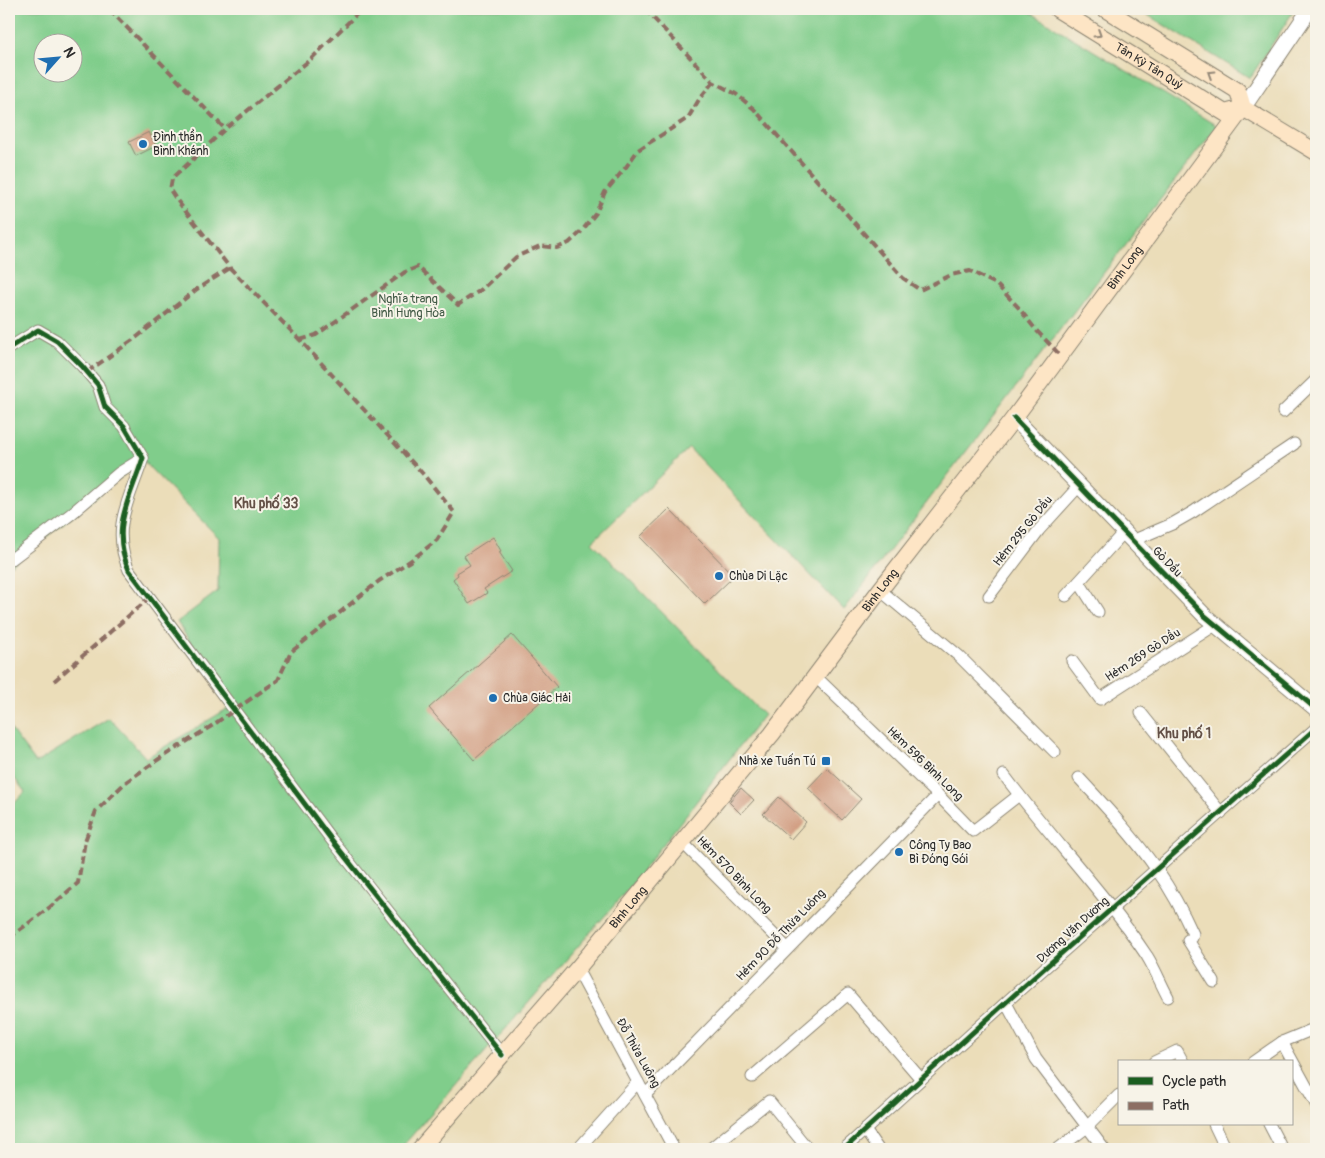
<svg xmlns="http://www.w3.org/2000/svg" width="1325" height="1158" viewBox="0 0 1325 1158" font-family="Pangolin,sans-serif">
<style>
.green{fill:#80cd8b;stroke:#567c5b;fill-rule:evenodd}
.building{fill:#cf987b}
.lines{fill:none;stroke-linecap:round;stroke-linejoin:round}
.minor-casing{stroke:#8b8472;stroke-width:13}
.tertiary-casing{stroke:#8b8472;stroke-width:17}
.secondary-casing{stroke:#8b8472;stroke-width:18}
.minor{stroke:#fff;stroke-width:11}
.tertiary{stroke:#fff;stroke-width:15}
.secondary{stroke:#fde5c5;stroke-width:16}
.quiet{stroke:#8d6e63;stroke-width:4;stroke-dasharray:8 4;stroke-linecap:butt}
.cycleway-casing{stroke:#f7f3e8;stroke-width:8}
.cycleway{stroke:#1b5e20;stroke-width:5}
.oneway{stroke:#948878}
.poi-dot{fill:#1f6fb2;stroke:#f7f3e8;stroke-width:2}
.labels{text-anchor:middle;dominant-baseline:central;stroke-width:4;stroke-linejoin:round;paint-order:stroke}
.street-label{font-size:12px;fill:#2b2b2b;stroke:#f7f3e8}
.poi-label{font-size:12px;fill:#2b2b2b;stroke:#f7f3e8;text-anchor:start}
.park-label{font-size:12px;fill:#445c48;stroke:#f7f3e8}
.neighbourhood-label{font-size:14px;font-weight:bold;fill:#645147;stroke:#f7f3e8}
</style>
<rect width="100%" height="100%" fill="#f7f3e8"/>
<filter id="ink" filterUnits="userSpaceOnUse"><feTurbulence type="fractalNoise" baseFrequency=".02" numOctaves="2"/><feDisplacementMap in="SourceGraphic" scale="10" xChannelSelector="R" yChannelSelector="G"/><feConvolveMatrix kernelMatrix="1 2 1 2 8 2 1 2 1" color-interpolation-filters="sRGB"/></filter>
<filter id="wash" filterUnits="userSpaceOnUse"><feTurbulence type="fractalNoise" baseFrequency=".0096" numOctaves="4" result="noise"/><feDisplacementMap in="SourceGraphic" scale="20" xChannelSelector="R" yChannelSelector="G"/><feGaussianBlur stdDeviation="1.12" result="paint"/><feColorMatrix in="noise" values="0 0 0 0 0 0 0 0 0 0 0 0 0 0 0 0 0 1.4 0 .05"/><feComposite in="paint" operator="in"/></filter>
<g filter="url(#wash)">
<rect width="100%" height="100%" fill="#ebddb9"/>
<!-- green -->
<g class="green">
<path d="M 9,9 L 1025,9 L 1217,126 L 844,610 L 689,448 L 592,542 L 764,715 L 625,893 L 400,1149 L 9,1149 L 9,809 L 25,792 L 9,771 L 9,727 L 36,763 L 109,718 L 146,758 L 232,706 L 177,622 L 218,591 L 219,538 L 142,460 L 9,567 ZM 42,42 L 72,42 L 72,72 L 42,72 Z"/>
<polygon points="1138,9 1295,9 1250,78"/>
</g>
<g id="blocks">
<!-- building -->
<g class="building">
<polygon points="149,132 156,146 136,156 129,142"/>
<polygon points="669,509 734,576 705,604 640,537"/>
<polygon points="493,537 501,551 499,552 512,571 484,589 487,593 469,604 453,579 458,575 457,573 470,565 464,556"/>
<polygon points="512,635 557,687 474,760 429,708"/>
<polygon points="827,768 861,799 842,820 808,788"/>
<polygon points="741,788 754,800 741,814 729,802"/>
<polygon points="779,797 806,822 791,839 763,814"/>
</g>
</g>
</g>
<g filter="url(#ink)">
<use href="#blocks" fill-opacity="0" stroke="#8b8472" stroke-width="1"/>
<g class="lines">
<defs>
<g id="minor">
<path d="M 9,348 L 38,330 L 57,341 L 82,366 L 98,385 L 105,407 L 124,426 L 143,458 C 130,499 110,527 129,570 L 331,839 L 502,1055"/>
<polyline points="1283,412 1316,380"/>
<polyline points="1132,541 1172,524 1193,512 1294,444"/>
<polyline points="9,561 71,514 119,473 143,458"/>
<polyline points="1079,582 1098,612"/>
<polyline points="880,590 959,656 1055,752"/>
<polyline points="989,596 1039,530 1079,486"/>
<polyline points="1066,596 1124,532"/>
<polyline points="1072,661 1100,699 1215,625"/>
<polyline points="815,676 938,795 973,831 1019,795"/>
<polyline points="1141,713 1221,813"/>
<path d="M 1004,775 C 1050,837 1104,892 1147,956 C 1155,969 1161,984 1168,997"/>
<path d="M 1079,778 C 1106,807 1134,837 1157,870 C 1171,890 1183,912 1193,934 L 1192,938 L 1188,940 L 1214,982"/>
<polyline points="682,842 787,948"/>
<polyline points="577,969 674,1149"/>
<polyline points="1006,1003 1036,1059 1104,1149"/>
<polyline points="1282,1042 1316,1104"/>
<polyline points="1154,1062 1177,1051 1183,1062"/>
<polyline points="1253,1062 1282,1042 1316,1028"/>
<polyline points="752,1077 848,994 921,1079"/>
<polyline points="645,1095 938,795"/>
<polyline points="1214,1124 1226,1149"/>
<polyline points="1269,1124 1282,1149"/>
<polyline points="865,1130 878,1149"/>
<polyline points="578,1149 638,1082"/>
<polyline points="710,1149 769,1101 808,1149"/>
<polyline points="844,1149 1013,996 1316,728"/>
<polyline points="1058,1149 1087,1127 1119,1095"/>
</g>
<g id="tertiary">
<polyline points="1243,108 1310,9"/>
<polyline points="1014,418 1204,615 1316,709"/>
</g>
<g id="secondary">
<path id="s1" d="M 1057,9 L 1225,113 L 1243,108"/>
<polyline points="1105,9 1238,91 1243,108 1316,152"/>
<path id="s2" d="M 420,1149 L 577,969 L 772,734 L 880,590 L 1014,418 L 1243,108"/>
</g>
</defs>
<!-- minor casing -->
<use href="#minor" class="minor-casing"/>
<!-- tertiary casing -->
<use href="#tertiary" class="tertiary-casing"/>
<!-- secondary casing -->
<use href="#secondary" class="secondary-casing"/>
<!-- minor -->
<use href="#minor" class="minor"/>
<!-- tertiary -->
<use href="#tertiary" class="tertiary"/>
<!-- secondary -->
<use href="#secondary" class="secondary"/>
<!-- quiet -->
<g class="quiet">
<polyline points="109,9 225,129"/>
<polyline points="645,9 713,82 736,94 754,109 903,278 920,290 951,275 970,271 996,284 1018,307 1036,330 1060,355"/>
<polyline points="300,340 316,335 405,272 418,267 458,305 482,289 516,257 540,246 557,248 569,243 581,232 596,213 605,192 626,167 638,150 688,118 700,98 713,82"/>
<polyline points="87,372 137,337 197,289 230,268"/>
<polyline points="54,681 149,598"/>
<polyline points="9,938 50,907 78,883 85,841 96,811 126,782 159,759 210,727 278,680 291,652 379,581 410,561 437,540 454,512 423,474 300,340 230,268 176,199 170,190 172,179 225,129 311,59 362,9"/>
</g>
<defs>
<g id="cycleway">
<path d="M 9,348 L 38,330 L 57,341 L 82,366 L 98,385 L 105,407 L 124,426 L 143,458 C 130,499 110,527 129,570 L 331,839 L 502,1055"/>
<polyline points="1014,418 1204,615 1316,709"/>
<polyline points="844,1149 1013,996 1316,728"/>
</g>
</defs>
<!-- cycleway casing -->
<use href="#cycleway" class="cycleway-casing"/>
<!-- cycleway -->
<use href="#cycleway" class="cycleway"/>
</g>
<!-- one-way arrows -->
<defs><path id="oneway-chevron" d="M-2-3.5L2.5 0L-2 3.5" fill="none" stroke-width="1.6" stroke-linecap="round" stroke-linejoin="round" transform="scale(1.25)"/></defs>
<g class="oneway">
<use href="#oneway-chevron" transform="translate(1098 34) rotate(32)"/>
<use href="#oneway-chevron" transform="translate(1211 74) rotate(-148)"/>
</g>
</g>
<!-- markers -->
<g class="poi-dot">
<circle cx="143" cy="144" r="5"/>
<circle cx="719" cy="576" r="5"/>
<circle cx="493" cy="698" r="5"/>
<rect x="821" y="756" width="10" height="10" rx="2.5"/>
<circle cx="899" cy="852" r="5"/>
</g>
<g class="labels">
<!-- street labels -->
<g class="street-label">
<text stroke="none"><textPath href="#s1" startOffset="108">Tân Kỳ Tân Quý</textPath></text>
<text stroke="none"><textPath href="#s2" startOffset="1129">Bình Long</textPath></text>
<text transform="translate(1023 531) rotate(-51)">Hẻm 295 Gò Dầu</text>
<text transform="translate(1167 562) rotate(46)">Gò Dầu</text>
<text stroke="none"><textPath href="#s2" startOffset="724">Bình Long</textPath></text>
<text transform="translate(1143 655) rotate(-33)">Hẻm 269 Gò Dầu</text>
<text transform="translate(925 764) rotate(44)">Hẻm 596 Bình Long</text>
<text transform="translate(734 875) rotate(46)">Hẻm 570 Bình Long</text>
<text stroke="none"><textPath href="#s2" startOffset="319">Bình Long</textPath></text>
<text transform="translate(1073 930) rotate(-42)">Dương Văn Dương</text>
<text transform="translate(781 935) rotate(-46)">Hẻm 90 Đỗ Thừa Luông</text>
<text transform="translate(638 1053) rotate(61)">Đỗ Thừa Luông</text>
</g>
<!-- poi labels -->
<g class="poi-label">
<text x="153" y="137">Đình thần<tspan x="153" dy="14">Bình Khánh</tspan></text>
<text x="729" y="576">Chùa Di Lặc</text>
<text x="503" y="698">Chùa Giác Hải</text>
<text x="816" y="761" text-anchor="end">Nhà xe Tuấn Tú</text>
<text x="909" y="845">Công Ty Bao<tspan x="909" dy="14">Bì Đóng Gói</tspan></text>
</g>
<!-- park labels -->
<g class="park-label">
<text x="408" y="299">Nghĩa trang<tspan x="408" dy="14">Bình Hưng Hòa</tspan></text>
</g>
<!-- neighbourhood labels -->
<g class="neighbourhood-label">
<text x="266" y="503">Khu phố 33</text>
<text x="1184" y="733">Khu phố 1</text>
</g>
</g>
<!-- margin -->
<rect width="1325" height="1158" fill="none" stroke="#f7f3e8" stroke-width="30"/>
<!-- legend -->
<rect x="1118" y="1060" width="175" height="65" fill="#f7f3e8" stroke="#a5a39c"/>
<rect x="1128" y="1077" width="25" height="8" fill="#1b5e20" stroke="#a5a39c"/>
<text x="1162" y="1086" font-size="15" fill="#2b2b2b">Cycle path</text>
<rect x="1128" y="1102" width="25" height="8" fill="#8d6e63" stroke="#a5a39c"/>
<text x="1162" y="1110" font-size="15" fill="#2b2b2b">Path</text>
<!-- north arrow -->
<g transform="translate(58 58) rotate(63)"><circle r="24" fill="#f7f3e8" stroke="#a5a39c"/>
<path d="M0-4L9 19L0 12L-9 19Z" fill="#1f6fb2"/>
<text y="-8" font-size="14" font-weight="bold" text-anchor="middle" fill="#2b2b2b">N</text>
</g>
</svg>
